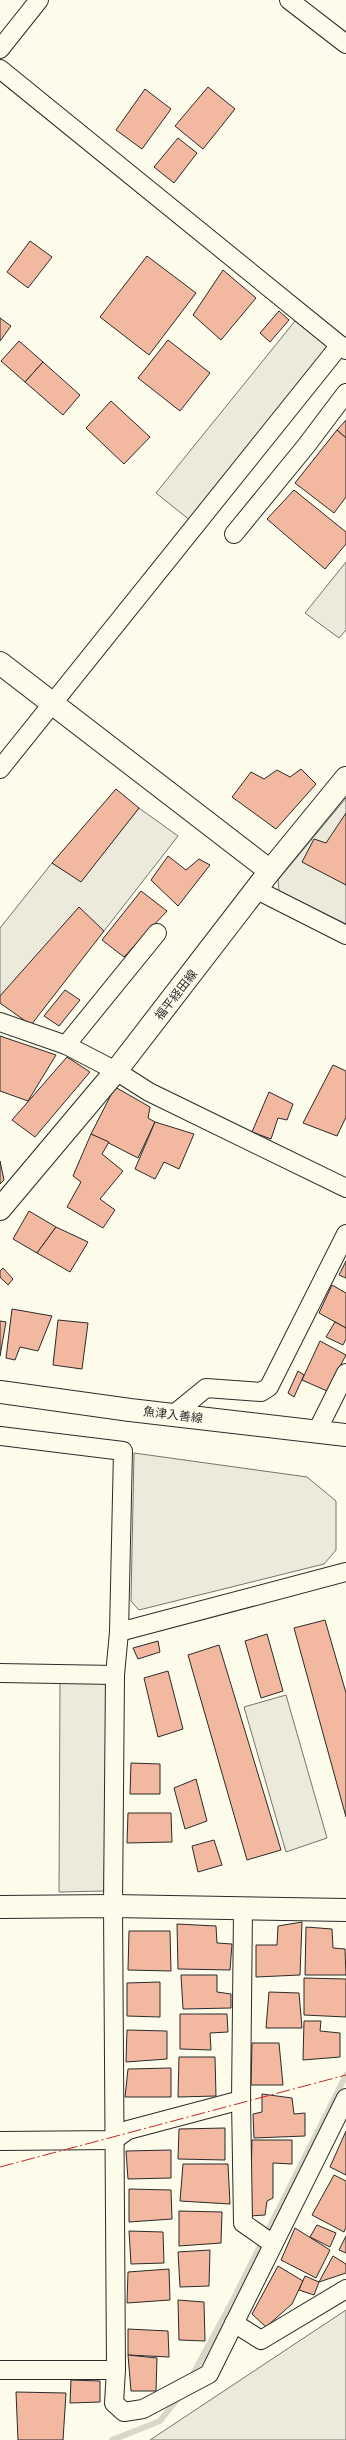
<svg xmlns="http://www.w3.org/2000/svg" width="346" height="2440" viewBox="0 0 346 2440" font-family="'DM Sans','Noto Sans JP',sans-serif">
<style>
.green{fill:#ecebdb;stroke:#74746e}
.parking{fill:#eceadb;stroke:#74746e}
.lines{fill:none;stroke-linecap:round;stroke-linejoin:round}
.stream{stroke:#d8d7c9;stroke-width:6}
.building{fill:#f2b8a0;stroke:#2b2b2b}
.minor-casing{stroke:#2b2b2b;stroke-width:20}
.tertiary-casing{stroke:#2b2b2b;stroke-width:24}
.secondary-casing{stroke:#2b2b2b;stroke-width:24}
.minor{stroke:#fdfbea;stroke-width:18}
.tertiary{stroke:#fdfbea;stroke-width:22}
.secondary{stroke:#fdfbea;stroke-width:22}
.power{stroke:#c62828;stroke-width:1;stroke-dasharray:14 3 2 3;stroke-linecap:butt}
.labels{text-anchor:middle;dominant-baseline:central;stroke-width:3;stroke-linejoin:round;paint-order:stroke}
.street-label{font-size:12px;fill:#2b2b2b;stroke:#fdfbea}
</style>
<rect width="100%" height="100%" fill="#fdfbea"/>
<!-- green -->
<g class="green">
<polygon points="295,321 331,350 191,521 156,493"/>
<polygon points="346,562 346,630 339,638 305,613"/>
<polygon points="286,1695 327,1838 286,1852 244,1707"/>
<polygon points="346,2310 346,2440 150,2440"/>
</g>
<!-- parking -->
<g class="parking">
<polygon points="346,798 346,924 279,891 278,880"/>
<polygon points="139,808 178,836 104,931 0,996 0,928 52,863 81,881"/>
<polygon points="134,1453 307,1477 336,1501 336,1550 324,1564 139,1610 131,1601"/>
<polygon points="60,1682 107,1683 104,1891 59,1892"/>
</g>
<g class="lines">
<!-- stream -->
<g class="stream">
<polyline points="191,2378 232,2302 346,2075"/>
<polyline points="112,2440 160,2421 180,2396"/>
</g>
</g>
<!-- building -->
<g class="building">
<polygon points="208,87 235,109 203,149 175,126"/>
<polygon points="145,89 171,109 142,149 116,130"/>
<polygon points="178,138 197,153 174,183 154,167"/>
<polygon points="30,241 52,257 28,288 7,272"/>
<polygon points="147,256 196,293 149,355 100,317"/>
<polygon points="223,270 256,298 221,340 193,315"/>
<polygon points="279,311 289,320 270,342 260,333"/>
<polygon points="0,318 11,326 0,341"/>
<polygon points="168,340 210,373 180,411 138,378"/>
<polygon points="19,341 43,362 25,382 1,361"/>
<polygon points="43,362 80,395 63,415 25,382"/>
<polygon points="111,401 150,437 124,464 86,428"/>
<polygon points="346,420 346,438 337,430"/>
<polygon points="337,430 346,438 346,497 334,513 295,483"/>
<polygon points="294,490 346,532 346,544 325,569 267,519"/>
<polygon points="301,769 316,784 276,829 232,797 251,772 264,779 277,770 290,777"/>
<polygon points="116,789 139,808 81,882 52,863"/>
<polygon points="346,813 346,885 302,862 314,839 326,843"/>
<polygon points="168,856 186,870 199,859 210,865 178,906 151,880"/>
<polygon points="141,891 167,911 124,957 102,940"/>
<polygon points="79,907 104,931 31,1025 0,1003 0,996"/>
<polygon points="65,990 80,1000 59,1026 44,1016"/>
<polygon points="0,1036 56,1055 28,1101 0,1091"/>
<polygon points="67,1057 90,1072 35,1137 12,1120"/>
<polygon points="333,1065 346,1071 346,1117 337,1136 303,1123"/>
<polygon points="115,1087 150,1107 148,1118 155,1122 138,1158 91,1134"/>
<polygon points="269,1092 293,1104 287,1120 278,1118 271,1139 252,1132"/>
<polygon points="155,1122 194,1134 179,1169 164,1162 155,1179 135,1169"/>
<polygon points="91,1134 109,1142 102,1154 123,1171 100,1199 115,1210 103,1228 67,1207 81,1182 73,1176"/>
<polygon points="0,1161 4,1180 0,1184"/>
<polygon points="29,1211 56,1227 37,1253 13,1239"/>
<polygon points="56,1227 88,1242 70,1272 37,1253"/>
<polygon points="346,1261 346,1278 339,1275"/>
<polygon points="3,1268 13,1279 8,1285 0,1277 0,1271"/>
<polygon points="332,1285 346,1293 346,1328 319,1313"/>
<polygon points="12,1309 52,1316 38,1351 20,1347 15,1360 6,1358"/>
<polygon points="58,1320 88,1323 82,1369 53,1365"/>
<polygon points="0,1321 6,1322 0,1356"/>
<polygon points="335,1322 346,1328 346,1339 343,1345 326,1337"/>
<polygon points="320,1341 346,1355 327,1391 302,1380"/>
<polygon points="298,1371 304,1375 294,1397 288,1393"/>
<polygon points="325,1620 346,1693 346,1817 294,1628"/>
<polygon points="267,1634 283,1691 261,1698 245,1641"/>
<polygon points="158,1641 160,1652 138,1659 133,1648"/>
<polygon points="219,1645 281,1850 247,1860 188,1655"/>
<polygon points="168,1671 183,1729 158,1737 144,1678"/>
<polygon points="131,1763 160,1764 160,1794 130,1794"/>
<polygon points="196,1779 207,1821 185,1829 174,1788"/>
<polygon points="128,1813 171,1813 172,1842 127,1843"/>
<polygon points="214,1840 222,1865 198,1872 192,1846"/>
<polygon points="302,1922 300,1975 256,1977 256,1945 277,1945 278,1926"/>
<polygon points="177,1924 216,1926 217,1943 232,1944 230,1970 178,1969"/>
<polygon points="306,1927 332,1929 333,1948 345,1949 346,1975 305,1975"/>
<polygon points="129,1931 170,1931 171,1971 128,1970"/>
<polygon points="181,1975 217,1975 217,1992 231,1994 231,2008 183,2009"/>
<polygon points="304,1978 346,1979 346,2017 304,2015"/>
<polygon points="160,1982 160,2017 127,2016 127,1983"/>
<polygon points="269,1992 299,1993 302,2028 266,2028"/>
<polygon points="180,2014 227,2014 228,2032 210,2033 211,2050 180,2049"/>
<polygon points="304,2021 321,2021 320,2031 340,2033 340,2057 303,2060"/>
<polygon points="127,2030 167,2031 167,2059 126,2062"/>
<polygon points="252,2043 279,2043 283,2085 251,2085"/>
<polygon points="179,2057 215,2057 216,2096 178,2097"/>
<polygon points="171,2068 171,2097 125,2097 128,2069"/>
<polygon points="262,2094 292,2098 294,2114 305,2113 305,2136 254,2138 253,2114 262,2112"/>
<polygon points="225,2128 225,2160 178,2159 179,2129"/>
<polygon points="346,2131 346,2175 330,2167"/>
<polygon points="252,2140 292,2140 292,2164 273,2163 273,2198 267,2201 265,2215 250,2216"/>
<polygon points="171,2150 171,2178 128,2179 126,2151"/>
<polygon points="183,2164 228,2164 230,2204 180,2201"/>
<polygon points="334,2175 346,2181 346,2227 344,2232 312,2215"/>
<polygon points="129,2189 171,2190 172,2219 129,2222"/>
<polygon points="179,2211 222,2212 221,2243 179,2246"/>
<polygon points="317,2225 336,2233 330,2247 310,2237"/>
<polygon points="295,2228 330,2250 316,2278 281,2260"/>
<polygon points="129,2231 163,2232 164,2263 131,2264"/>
<polygon points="346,2236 346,2253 339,2250"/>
<polygon points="210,2250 209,2286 180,2287 178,2252"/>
<polygon points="333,2256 346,2264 346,2273 319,2282"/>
<polygon points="278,2266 303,2281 292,2304 266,2327 252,2314"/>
<polygon points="169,2269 170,2300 127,2303 128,2272"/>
<polygon points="305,2276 319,2282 314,2295 299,2290"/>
<polygon points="178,2300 204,2302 205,2341 179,2340"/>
<polygon points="128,2329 168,2331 169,2357 128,2355"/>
<polygon points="128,2355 157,2358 156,2391 131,2391"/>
<polygon points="71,2380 100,2381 100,2402 70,2403"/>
<polygon points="16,2392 66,2393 63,2440 18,2440"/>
</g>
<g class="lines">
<defs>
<g id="minor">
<polyline points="289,0 346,44"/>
<polyline points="0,49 39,0"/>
<polyline points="0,69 346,350"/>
<polyline points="234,534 306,446 346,393"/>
<polyline points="0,769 340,345"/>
<polyline points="257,890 346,935"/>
<polyline points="0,1022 66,1045 116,1071 149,1092 346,1188"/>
<polyline points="66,1045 157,933"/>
<polyline points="173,1415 206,1388 261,1392 269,1387 346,1234"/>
<polyline points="317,1431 346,1373"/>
<polyline points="0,1436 123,1451 119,1632 115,1675 113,1906 116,2370 114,2403 124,2412 143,2409 209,2374 346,2098"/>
<polyline points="119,1632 346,1572"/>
<polyline points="0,1673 115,1675"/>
<polyline points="241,2100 243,2223 273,2244"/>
<polyline points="0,2141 114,2140 128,2130 241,2100 243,1910"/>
<polyline points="234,2323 261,2340 346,2289"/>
<polyline points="0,2370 116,2370"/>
</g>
<g id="tertiary">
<polyline points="0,663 270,871"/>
<polyline points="0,1907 113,1906 346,1910"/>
</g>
<g id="secondary">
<polyline points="0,1209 116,1071 270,871 346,778"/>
<polyline points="0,1392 130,1410 346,1435"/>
</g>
</defs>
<!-- minor casing -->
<use href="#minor" class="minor-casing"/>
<!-- tertiary casing -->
<use href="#tertiary" class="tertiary-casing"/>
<!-- secondary casing -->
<use href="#secondary" class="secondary-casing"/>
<!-- minor -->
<use href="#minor" class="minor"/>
<!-- tertiary -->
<use href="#tertiary" class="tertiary"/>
<!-- secondary -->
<use href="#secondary" class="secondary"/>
<!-- power -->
<polyline class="power" points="0,2167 346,2075"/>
</g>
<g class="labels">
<!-- street labels -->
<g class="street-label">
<text transform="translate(176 995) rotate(-52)">福平経田線</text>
<text transform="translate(173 1415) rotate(7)">魚津入善線</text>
</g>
</g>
</svg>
